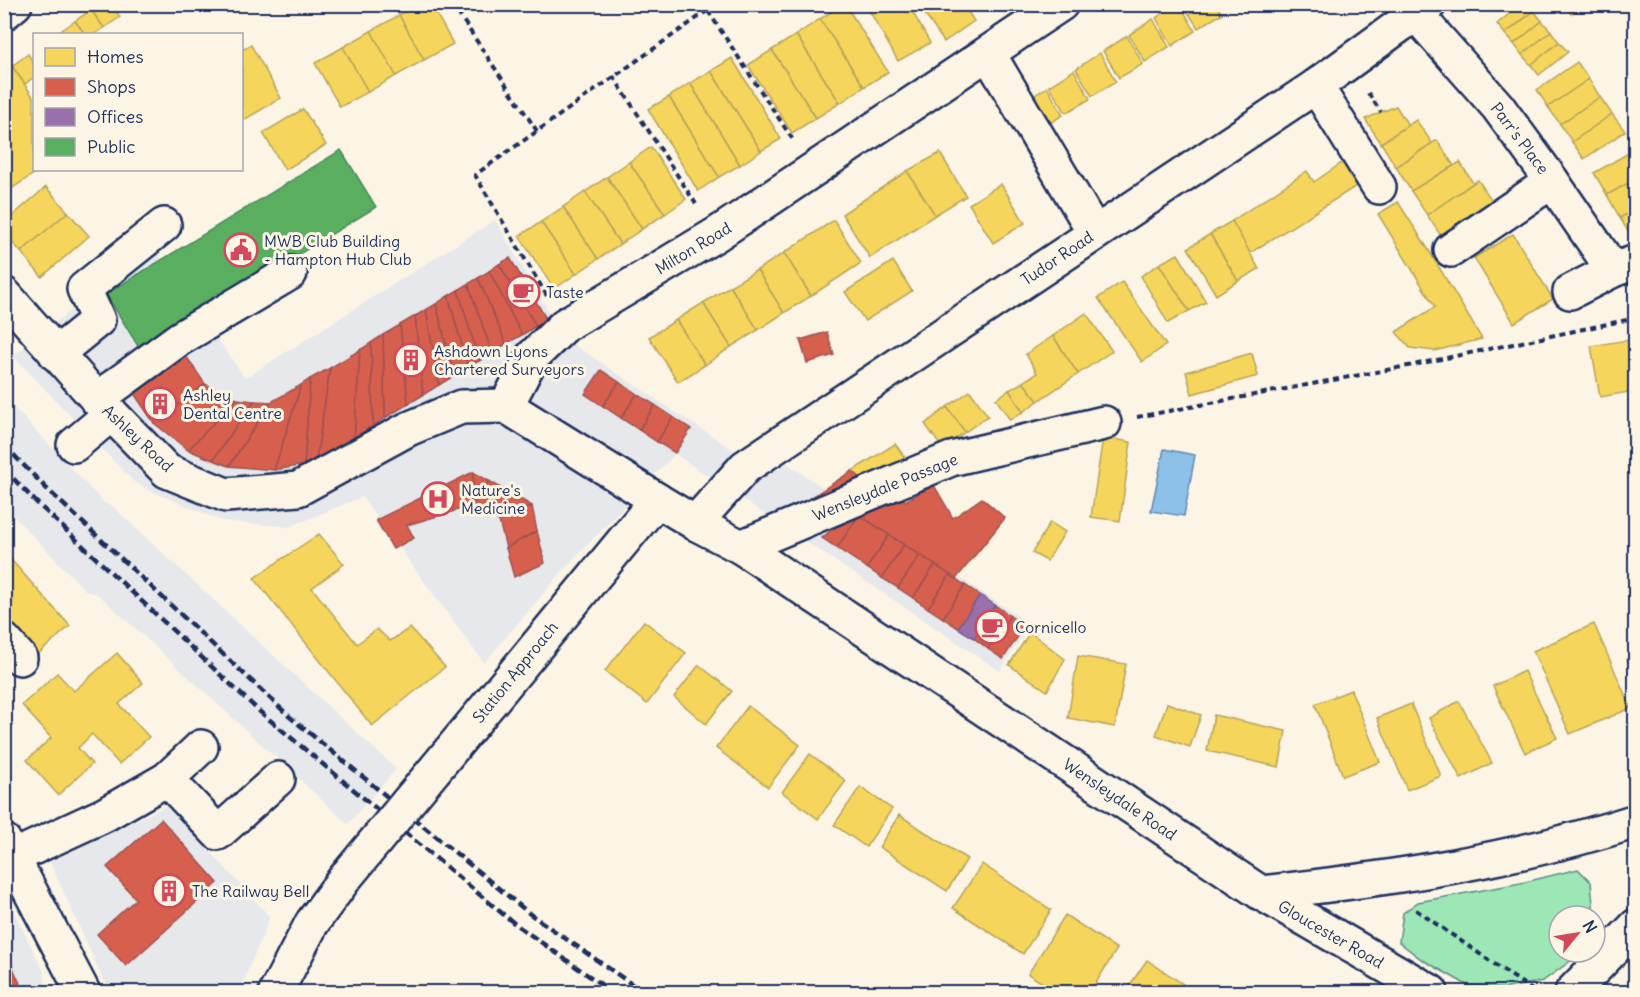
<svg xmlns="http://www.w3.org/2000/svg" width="1640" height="997" viewBox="0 0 1640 997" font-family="Delius,sans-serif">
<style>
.built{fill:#e6e8eb}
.green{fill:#9de6b5;stroke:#5c8a8a;stroke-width:1.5}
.water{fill:#8ec1ea;stroke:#6087b2;stroke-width:1.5}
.homes{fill:#f6d55c;stroke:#b4a35d;stroke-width:1.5}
.shops{fill:#d6604d;stroke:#9e5152;stroke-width:1.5}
.offices{fill:#9970ab;stroke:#735c94;stroke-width:1.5}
.public{fill:#5aae61;stroke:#478860;stroke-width:1.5}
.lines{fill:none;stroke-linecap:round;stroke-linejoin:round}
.minor-casing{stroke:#1b2f5e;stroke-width:38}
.path{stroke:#1b2f5e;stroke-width:4;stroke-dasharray:6 4.5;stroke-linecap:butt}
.minor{stroke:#fcf5e5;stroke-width:33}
.rail{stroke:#1b2f5e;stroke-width:4.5;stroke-dasharray:9 4.5;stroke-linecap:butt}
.minor-bridge-casing{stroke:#1b2f5e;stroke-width:38;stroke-linecap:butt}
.minor-bridge{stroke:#fcf5e5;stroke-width:33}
.labels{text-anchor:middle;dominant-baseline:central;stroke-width:6;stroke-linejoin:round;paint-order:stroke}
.street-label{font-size:16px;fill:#1b2f5e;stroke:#fcf5e5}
.poi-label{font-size:16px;fill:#1b2f5e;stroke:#fcf5e5;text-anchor:start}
</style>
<rect width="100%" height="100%" fill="#fcf5e5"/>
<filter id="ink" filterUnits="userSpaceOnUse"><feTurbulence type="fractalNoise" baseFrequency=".0167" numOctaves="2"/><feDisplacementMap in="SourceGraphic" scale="12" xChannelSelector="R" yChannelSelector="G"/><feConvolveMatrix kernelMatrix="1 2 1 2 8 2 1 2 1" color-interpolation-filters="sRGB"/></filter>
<g filter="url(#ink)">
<!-- built -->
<g class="built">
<polygon points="495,220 565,339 768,473 783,461 1030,624 1000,671 675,454 566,567 484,663 362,497 289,527 222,521 146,489 133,481 13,356 152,246 245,378"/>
<polygon points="4,397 104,503 112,506 396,769 348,824 99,595 86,591 5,507"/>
<polygon points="168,805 270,917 239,992 113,992 103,979 50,862"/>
<polygon points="4,892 44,972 46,992 5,992"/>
</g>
<!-- green -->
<polygon class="green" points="1578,869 1591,882 1594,916 1559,916 1559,952 1579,952 1576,957 1543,981 1503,989 1467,985 1421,959 1399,942 1403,913 1418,902 1521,883"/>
<!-- water -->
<polygon class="water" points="1164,449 1195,455 1184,516 1151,511"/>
<!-- homes -->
<g class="homes">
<polygon points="98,4 111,4 120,17 104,28 91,10"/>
<polygon points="417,4 431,4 453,44 424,60 399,15"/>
<polygon points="843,4 845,4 888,72 864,87 820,19"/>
<polygon points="880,4 908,4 930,43 898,61 869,10"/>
<polygon points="921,4 963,4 974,21 944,42 919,6"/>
<polygon points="1176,4 1180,4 1195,31 1172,46 1156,18"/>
<polygon points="1183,4 1216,4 1222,14 1198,28"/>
<polygon points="1521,4 1529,4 1534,11 1505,34 1497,24"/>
<polygon points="1564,4 1581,4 1571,14"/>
<polygon points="91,10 104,28 95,34 85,34 75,21"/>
<polygon points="1534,11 1542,21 1514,44 1505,34"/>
<polygon points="399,15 424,60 396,76 371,31"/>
<polygon points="820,19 864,87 840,103 796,35"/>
<polygon points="1153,19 1169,47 1145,62 1129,35"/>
<polygon points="75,21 85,34 61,34 59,32"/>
<polygon points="1542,21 1551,31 1522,55 1514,44"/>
<polygon points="371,31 396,76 368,92 343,47"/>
<polygon points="1551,31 1559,42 1531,65 1522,55"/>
<polygon points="796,35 840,103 816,118 772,50"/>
<polygon points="1127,36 1143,64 1119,78 1103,51"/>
<polygon points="1559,42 1568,52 1539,75 1531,65"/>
<polygon points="251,45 281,98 242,121 242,50"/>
<polygon points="343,47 368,92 340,107 315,63"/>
<polygon points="772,50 816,118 792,133 748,65"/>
<polygon points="1100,53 1116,82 1092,96 1076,69"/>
<polygon points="28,54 34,64 34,77 25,84 12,66"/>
<polygon points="732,58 781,139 761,151 711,71"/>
<polygon points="1577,62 1589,79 1548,107 1537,90"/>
<polygon points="12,66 34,98 34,170 39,170 4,194 4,71"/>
<polygon points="1074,70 1090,99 1066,113 1049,86"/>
<polygon points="711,71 761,151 740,165 690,83"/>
<polygon points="1589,79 1600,97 1560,124 1548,107"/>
<polygon points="690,83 740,165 719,177 669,97"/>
<polygon points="1047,87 1063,115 1039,130 1023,103"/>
<polygon points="669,97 719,177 698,191 648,109"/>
<polygon points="1600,97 1612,114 1572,142 1560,124"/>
<polygon points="1396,106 1408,125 1381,143 1365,119"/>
<polygon points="303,109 326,145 285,170 263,133"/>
<polygon points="1612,114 1625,131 1584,159 1572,142"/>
<polygon points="1416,120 1432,143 1396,167 1381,143"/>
<polygon points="1437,140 1454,166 1411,191 1396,167"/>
<polygon points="651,147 686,199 665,214 629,162"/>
<polygon points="1630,152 1636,162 1636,179 1607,195 1594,173"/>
<polygon points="940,153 966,196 935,215 907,171"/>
<polygon points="629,162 665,214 642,229 607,177"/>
<polygon points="1343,162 1358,185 1250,253 1232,221 1307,171 1314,182"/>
<polygon points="1460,162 1473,183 1427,215 1411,191"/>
<polygon points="907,171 935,215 870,258 842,214"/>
<polygon points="607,177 642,229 620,244 585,192"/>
<polygon points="1636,179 1636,209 1620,218 1607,195"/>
<polygon points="1478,180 1495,205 1443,239 1427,215"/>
<polygon points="1001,184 1025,223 993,243 969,204"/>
<polygon points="46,187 68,212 21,252 4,233 4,223"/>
<polygon points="585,192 620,244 598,259 563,207"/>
<polygon points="1398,202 1428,249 1482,339 1435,351 1410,348 1396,332 1435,307 1378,214"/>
<polygon points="563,207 598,259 576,274 541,222"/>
<polygon points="1636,209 1636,238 1633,240 1620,218"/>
<polygon points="68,212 89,236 42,277 21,252"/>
<polygon points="834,220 861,263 811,296 784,253"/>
<polygon points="1232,221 1259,269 1238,281 1210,234"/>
<polygon points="541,222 576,274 554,289 519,236"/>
<polygon points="1210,234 1238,281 1216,295 1188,248"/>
<polygon points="1513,234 1553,299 1514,323 1474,258"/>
<polygon points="784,253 811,296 784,313 757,270"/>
<polygon points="1178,254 1206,302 1189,311 1159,264"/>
<polygon points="893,261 912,291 865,321 845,292"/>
<polygon points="1159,264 1189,311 1168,323 1141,276"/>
<polygon points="757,270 784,313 758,330 730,286"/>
<polygon points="1122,282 1166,345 1142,362 1098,298"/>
<polygon points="730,286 758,330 731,347 703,303"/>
<polygon points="703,303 731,347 705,365 676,320"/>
<polygon points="1086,313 1112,351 1078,374 1053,336"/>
<polygon points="676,320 705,365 678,382 649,337"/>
<polygon points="1053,336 1078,374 1038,401 1023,382 1037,373 1026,354"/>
<polygon points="1627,340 1636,391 1600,397 1591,346"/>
<polygon points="1252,353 1258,376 1192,394 1186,372"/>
<polygon points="1023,382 1038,401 1023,412 1009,390"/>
<polygon points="1009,390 1023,412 1010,420 996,399"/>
<polygon points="970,391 988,416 965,432 947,407"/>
<polygon points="947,407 965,432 942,448 925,424"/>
<polygon points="1103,437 1131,442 1120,521 1091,517"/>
<polygon points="895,444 912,467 869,484 852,471"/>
<polygon points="1050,522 1065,532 1047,561 1032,553"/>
<polygon points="319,534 344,564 312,588 357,644 377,629 390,641 410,628 445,667 372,726 254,578"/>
<polygon points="4,552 70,626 36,656 4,620"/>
<polygon points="644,621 686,653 647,704 605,671"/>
<polygon points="1594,624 1631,708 1570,734 1533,651"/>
<polygon points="1030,632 1065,659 1047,691 1009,665"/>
<polygon points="117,653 143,683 119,704 149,737 119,764 92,734 78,748 92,764 58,795 27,760 51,738 22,705 57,673 74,691"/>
<polygon points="1078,656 1126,664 1115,727 1068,718"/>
<polygon points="1636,656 1636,684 1627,659"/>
<polygon points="699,665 732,691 706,724 674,697"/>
<polygon points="1524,671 1557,738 1525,753 1493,686"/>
<polygon points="1351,690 1380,762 1343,776 1315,704"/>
<polygon points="1459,701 1492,763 1461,779 1429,718"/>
<polygon points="1167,703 1201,715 1190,747 1156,735"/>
<polygon points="1411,704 1441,776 1407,790 1377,718"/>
<polygon points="748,706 800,745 768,787 716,748"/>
<polygon points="1214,715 1286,731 1279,767 1207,751"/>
<polygon points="810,754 846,781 818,819 782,792"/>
<polygon points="860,787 892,809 866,847 834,825"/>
<polygon points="899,815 967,859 947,891 879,847"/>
<polygon points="982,864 1051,910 1023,954 953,908"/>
<polygon points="1065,915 1117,949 1090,992 1057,992 1028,974"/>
<polygon points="1147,960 1183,984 1178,992 1125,992"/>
</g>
<!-- shops -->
<g class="shops">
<polygon points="510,258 547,320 536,326 499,264"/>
<polygon points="499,264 536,326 522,335 489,271"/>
<polygon points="489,271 522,335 506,344 478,278"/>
<polygon points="478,278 506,344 492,353 468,284"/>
<polygon points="468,284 492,353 479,361 458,290"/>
<polygon points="458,290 479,361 468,367 448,296"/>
<polygon points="448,296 468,367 454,376 436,304"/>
<polygon points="436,304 454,376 439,385 426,310"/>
<polygon points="426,310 439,385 423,395 415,316"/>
<polygon points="415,316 423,395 408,404 400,325"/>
<polygon points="400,325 408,404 385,418 383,335"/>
<polygon points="827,332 834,355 807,363 800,340"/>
<polygon points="383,335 385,418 373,426 371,343"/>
<polygon points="371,343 373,426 354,437 360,350"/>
<polygon points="360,350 354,437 316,460 330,368"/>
<polygon points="186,356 205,384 154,423 129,386"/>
<polygon points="330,368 316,460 304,465 310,379"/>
<polygon points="601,370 619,382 603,406 585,394"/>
<polygon points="310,379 304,465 274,470 301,385"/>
<polygon points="619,382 637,394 621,418 603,406"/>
<polygon points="205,384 237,399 188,450 154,423"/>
<polygon points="301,385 274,470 229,466 271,402"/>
<polygon points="637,394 655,405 639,430 621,418"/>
<polygon points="237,399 254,401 213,460 188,450"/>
<polygon points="254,401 271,402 229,466 213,460"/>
<polygon points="655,405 673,417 657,442 639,430"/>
<polygon points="673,417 691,429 675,453 657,442"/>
<polygon points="852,471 869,484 795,508"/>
<polygon points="473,472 489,481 472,506"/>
<polygon points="473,472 472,506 407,525 414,538 393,549 376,520"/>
<polygon points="489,481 532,506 499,521 472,506"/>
<polygon points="934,485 953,518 982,498 1005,518 956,579 859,515 899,491 905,501"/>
<polygon points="532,506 537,531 506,548 499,521"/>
<polygon points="855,510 859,515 837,548 822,538"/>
<polygon points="859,515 889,535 867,568 837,548"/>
<polygon points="537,531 545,563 514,577 506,548"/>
<polygon points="889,535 904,545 882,578 867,568"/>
<polygon points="904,545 920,555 898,588 882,578"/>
<polygon points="920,555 935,565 913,598 898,588"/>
<polygon points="935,565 950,575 928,608 913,598"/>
<polygon points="950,575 965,585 943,618 928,608"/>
<polygon points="965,585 980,595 958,628 943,618"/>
<polygon points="995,605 1010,616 988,649 974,638"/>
<polygon points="1010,616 1025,626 1003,659 988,649"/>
<polygon points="161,819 218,883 126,966 97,934 136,899 107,867"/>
<polygon points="7,955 24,992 4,992 4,957"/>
</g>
<!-- offices -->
<polygon class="offices" points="980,595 995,605 974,638 958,628"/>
<!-- public -->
<polygon class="public" points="341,150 376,207 141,351 106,294"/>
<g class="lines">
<defs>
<g id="minor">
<polyline points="4,13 15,4"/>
<polyline points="1416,14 1498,107 1552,181 1613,270"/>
<polyline points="988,53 1095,233"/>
<polyline points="1316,86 1379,187"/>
<polyline points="1451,250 1552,181"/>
<polyline points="1570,292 1613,270 1636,262"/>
<polyline points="4,294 97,399 167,471 226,495 298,489 408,429 461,407 506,406"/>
<polyline points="56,354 98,320 84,289 164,225"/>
<polyline points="97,399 179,339 290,273"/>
<polyline points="506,406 532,357 565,325 717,234 1061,4"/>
<polyline points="74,445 111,414"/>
<path d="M 657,500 L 695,523 L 741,547 L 1261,893 C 1389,879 1512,861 1636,821"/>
<polyline points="695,523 745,467 1316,86 1429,4"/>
<polyline points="741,547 951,459 1104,423"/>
<polyline points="4,640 20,658"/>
<polyline points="489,704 657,500 506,406"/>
<polyline points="167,779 218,833 278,779"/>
<polyline points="4,841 83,992"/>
<polyline points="13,857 104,815 167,779 201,747"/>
<polyline points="1261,893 1431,992"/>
<polyline points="276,992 312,923"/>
<polyline points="1572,992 1636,926"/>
</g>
</defs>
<!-- minor casing -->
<use href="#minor" class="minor-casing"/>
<!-- path -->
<g class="path">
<polyline points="452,4 537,131"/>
<polyline points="708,11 793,140"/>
<polyline points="613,76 696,204"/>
<polyline points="1368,93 1381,112"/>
<polyline points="547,296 475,175 717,4"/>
<polyline points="1137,417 1413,365 1636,318"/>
<polyline points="1416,910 1535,992"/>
</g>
<!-- minor -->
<use href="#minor" class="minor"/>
<!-- rail -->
<g class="rail">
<polyline points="4,445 47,489 290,717 530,914 643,992"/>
<polyline points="4,469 37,503 259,711 515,924 612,992"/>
</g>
<defs>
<polyline id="minor-bridge" points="312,923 345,878 489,704"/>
</defs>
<!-- minor-bridge casing -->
<use href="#minor-bridge" class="minor-bridge-casing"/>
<!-- minor-bridge -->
<use href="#minor-bridge" class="minor-bridge"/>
</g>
</g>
<!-- icons -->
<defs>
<symbol id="civic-ring" viewBox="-11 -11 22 22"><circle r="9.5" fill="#fcf5e5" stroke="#d1495b" stroke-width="1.5"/><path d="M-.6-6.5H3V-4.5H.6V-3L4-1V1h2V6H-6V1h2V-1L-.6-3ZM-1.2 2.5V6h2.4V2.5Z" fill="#d1495b"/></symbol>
<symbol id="cafe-ring" viewBox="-11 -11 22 22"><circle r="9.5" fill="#fcf5e5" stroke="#d1495b" stroke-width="1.5"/><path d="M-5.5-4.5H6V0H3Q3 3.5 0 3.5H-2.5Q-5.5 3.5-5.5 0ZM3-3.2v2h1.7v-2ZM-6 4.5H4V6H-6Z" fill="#d1495b"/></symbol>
<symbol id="building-ring" viewBox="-11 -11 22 22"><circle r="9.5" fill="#fcf5e5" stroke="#d1495b" stroke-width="1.5"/><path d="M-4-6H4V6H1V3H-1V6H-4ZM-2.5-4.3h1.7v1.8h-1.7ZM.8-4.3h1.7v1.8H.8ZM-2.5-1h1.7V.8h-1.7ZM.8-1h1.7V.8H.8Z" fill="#d1495b"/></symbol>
<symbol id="hospital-ring" viewBox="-11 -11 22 22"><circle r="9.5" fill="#fcf5e5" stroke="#d1495b" stroke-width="1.5"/><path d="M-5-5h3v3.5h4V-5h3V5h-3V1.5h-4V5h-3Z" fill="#d1495b"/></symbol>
</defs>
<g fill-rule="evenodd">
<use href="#civic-ring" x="222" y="231" width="38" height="38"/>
<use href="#cafe-ring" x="504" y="273" width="38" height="38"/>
<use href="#building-ring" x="392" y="341" width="38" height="38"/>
<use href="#building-ring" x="141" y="385" width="38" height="38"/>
<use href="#hospital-ring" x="419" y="480" width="38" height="38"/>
<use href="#cafe-ring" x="973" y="608" width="38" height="38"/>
<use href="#building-ring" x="150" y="872" width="38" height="38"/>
</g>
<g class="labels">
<!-- street labels -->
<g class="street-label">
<text transform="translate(1520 138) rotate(53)">Parr's Place</text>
<text transform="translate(693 248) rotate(-31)">Milton Road</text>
<text transform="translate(1057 258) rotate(-34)">Tudor Road</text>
<text transform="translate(138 438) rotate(43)">Ashley Road</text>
<text transform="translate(885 487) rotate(-22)">Wensleydale Passage</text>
<text transform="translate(515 672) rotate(-51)">Station Approach</text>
<text transform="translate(1120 799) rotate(34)">Wensleydale Road</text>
<text transform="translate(1331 934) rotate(30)">Gloucester Road</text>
</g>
<!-- poi labels -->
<g class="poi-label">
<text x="264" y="241">MWB Club Building<tspan x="264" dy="18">- Hampton Hub Club</tspan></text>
<text x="546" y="292">Taste</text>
<text x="434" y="351">Ashdown Lyons<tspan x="434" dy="18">Chartered Surveyors</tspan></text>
<text x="183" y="395">Ashley<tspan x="183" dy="18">Dental Centre</tspan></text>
<text x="461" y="490">Nature's<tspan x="461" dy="18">Medicine</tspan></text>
<text x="1015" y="627">Cornicello</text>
<text x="192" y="891">The Railway Bell</text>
</g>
</g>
<!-- margin -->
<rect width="1640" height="997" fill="none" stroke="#fcf5e5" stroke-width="24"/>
<rect x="12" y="12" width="1616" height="973" fill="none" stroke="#1b2f5e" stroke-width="2" filter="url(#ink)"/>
<!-- legend -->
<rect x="33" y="33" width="210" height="138" fill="#fcf5e5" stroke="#a2a6af" stroke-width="1.5"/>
<rect x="45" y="48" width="30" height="18" fill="#f6d55c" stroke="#a2a6af" stroke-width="1.5"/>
<text x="87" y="63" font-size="18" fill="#1b2f5e">Homes</text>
<rect x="45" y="78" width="30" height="18" fill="#d6604d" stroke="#a2a6af" stroke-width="1.5"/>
<text x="87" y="93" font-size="18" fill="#1b2f5e">Shops</text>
<rect x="45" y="108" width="30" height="18" fill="#9970ab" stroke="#a2a6af" stroke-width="1.5"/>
<text x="87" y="123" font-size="18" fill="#1b2f5e">Offices</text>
<rect x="45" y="138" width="30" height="18" fill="#5aae61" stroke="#a2a6af" stroke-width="1.5"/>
<text x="87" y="153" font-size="18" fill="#1b2f5e">Public</text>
<!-- north arrow -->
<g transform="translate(1577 934) rotate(60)"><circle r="28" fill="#fcf5e5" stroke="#a2a6af" stroke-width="1.5"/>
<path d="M0-4.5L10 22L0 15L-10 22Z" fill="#d1495b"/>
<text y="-9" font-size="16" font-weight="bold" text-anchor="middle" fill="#1b2f5e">N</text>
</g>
</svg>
